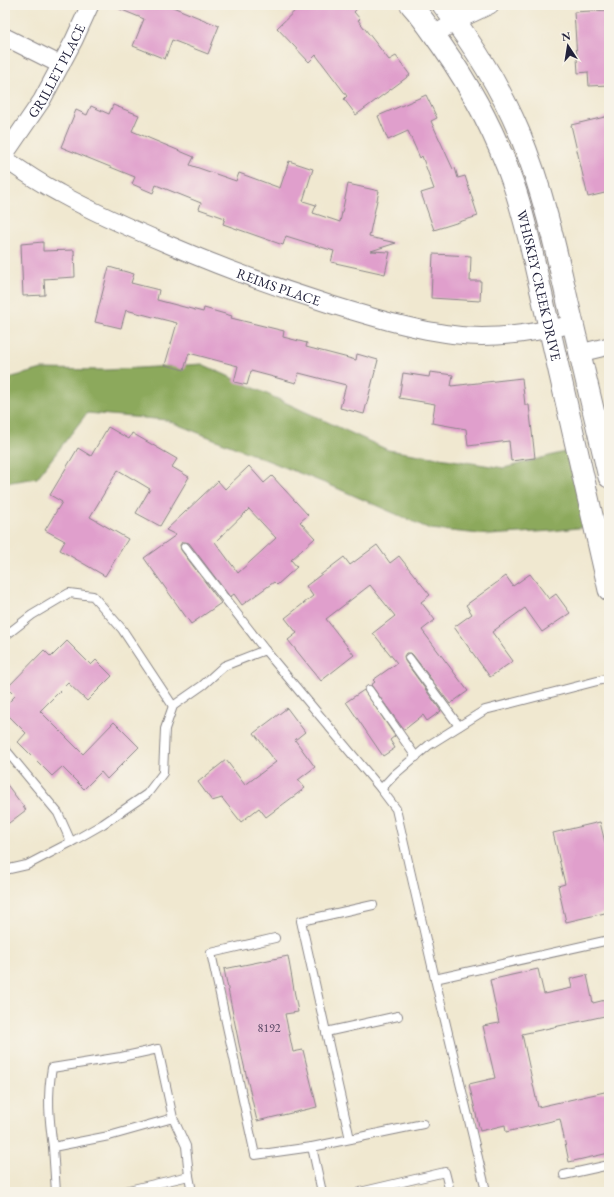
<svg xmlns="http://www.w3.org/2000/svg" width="614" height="1197" viewBox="0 0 614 1197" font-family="'EB Garamond',serif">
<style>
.forest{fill:#8ca95c;stroke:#57664c}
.building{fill:#e09fcc;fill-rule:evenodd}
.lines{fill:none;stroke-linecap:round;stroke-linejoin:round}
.service-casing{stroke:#898586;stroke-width:10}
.minor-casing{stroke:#898586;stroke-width:19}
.tertiary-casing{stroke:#898586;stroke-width:23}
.service{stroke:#fff;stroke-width:8}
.minor{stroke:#fff;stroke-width:17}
.tertiary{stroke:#fff;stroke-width:21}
.labels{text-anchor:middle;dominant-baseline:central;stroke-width:3.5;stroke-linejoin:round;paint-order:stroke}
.number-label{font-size:12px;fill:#52415f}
.street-label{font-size:14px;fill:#22223b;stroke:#f7f3e8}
</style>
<rect width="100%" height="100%" fill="#f7f3e8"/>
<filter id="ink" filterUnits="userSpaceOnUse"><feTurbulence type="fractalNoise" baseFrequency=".025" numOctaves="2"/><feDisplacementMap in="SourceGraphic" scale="8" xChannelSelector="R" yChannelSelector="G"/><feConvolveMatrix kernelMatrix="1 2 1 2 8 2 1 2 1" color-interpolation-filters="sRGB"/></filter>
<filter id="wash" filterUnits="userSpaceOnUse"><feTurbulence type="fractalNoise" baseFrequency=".012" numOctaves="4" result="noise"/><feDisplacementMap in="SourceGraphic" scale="16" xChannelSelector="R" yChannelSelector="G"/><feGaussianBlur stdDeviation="0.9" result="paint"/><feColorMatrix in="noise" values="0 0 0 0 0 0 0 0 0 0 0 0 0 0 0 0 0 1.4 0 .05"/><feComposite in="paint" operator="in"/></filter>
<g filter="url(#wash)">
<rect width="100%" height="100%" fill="#f0e8d0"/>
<!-- forest -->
<polygon class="forest" points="202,364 388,450 504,468 568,451 586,527 552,531 490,535 430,529 332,486 166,420 87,413 37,478 5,483 5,379 42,369 106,370"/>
<g id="blocks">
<!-- building -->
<g class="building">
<polygon points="110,5 168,5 219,26 208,54 172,40 165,59 133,46 144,19"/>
<polygon points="301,5 360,5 354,12 360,19 358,20 389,60 396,56 410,75 356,115 344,99 347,96 316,55 309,62 277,28"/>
<polygon points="609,10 609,85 589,86 588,72 578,73 574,12"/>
<polygon points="426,95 437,118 431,121 453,169 455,168 458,178 465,176 478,216 434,230 421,193 434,189 422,156 420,158 408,131 388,140 378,116"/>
<polygon points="113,105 139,115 132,131 194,157 190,165 236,181 239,173 280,188 289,161 313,169 303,201 316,205 313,213 340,222 348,184 379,191 369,237 396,243 371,251 390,252 385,274 331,262 334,251 286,236 283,245 223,224 225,218 199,209 201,203 156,185 153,193 132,184 135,177 61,147 76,110 87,115 91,106 109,114"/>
<polygon points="609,116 609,192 588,197 571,125"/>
<polygon points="43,242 43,251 74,250 75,277 44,279 45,295 23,296 21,244"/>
<polygon points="433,254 471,256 470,281 481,281 480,301 431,298"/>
<polygon points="109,267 134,274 131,283 159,290 157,300 203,312 204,308 232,316 231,318 284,331 283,337 307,343 306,347 356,360 357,354 378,360 364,414 340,408 346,385 299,373 296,383 251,371 247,385 234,382 238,366 189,353 184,370 165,365 177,323 126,310 121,328 95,322"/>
<polygon points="430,372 453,375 451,386 522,378 525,405 529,405 535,458 511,461 509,441 468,446 466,429 432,423 435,404 399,398 403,373 429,377"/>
<polygon points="108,427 129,439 132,433 177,459 172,467 189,477 160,526 136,513 150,489 118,470 90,517 128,539 105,576 60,550 65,541 45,530 62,502 50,495 78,448 91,456"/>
<path d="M 249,466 L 264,483 L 272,476 L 308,515 L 300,522 L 315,538 L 291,560 L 297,567 L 277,585 L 274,582 L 242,605 L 234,594 L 230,597 L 189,543 L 185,542 L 182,542 L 180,545 L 181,550 L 221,603 L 191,624 L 144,558 L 176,535 L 166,530 L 218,481 L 225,489 ZM 249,509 L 276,538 L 238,573 L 215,542 Z"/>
<polygon points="377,545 390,563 399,556 430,595 421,602 435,620 422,630 468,691 450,704 413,655 411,653 406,653 404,656 405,661 441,711 427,721 423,715 404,730 371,685 375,682 373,680 397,663 373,633 395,616 370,585 326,619 354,655 321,681 288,640 297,633 285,618 313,596 306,586 344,557 350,565"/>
<polygon points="530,574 549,599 556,594 570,613 542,632 525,608 492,632 513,661 490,677 454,627 472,614 466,605 506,576 513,586"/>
<polygon points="67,641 91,665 96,660 112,676 87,701 68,683 40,711 83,754 114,722 139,747 107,779 101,772 84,789 62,767 52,776 18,742 26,733 5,712 5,706 15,696 7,688 44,650 51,657"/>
<polygon points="364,690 395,736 390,740 395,748 383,756 346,702"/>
<polygon points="287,708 305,732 295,740 315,767 298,780 305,788 266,817 259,808 241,822 222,798 212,801 198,782 226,760 245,785 276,762 254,733"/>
<polygon points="5,782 26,810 5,826"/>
<polygon points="600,822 609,859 609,912 566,922 558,886 565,884 553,833"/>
<polygon points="288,956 298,1012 285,1014 293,1052 303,1050 317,1107 257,1121 239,1044 224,969"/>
<polygon points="538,969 544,994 572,988 570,979 587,975 593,1003 609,999 609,1015 522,1034 538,1107 609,1091 609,1153 569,1162 560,1119 506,1132 505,1125 480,1131 469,1084 495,1078 483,1026 499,1023 490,980"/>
</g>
</g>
</g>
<g filter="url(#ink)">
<use href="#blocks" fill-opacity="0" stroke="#898586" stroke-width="1"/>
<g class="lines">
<defs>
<g id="service">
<polyline points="185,547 265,650"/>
<polyline points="5,636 32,615 69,593 93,596 122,629 173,706"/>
<polyline points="409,658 459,726"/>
<polyline points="369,690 416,757"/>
<polyline points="5,749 58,813 71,842"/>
<polyline points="381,789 396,809 435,979 609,940"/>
<polyline points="5,870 27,865 75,840 103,824 147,794 163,773 165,729 173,706 203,685 224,666 265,650 381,789 394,775 429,745 485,710 609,678"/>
<polyline points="275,938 211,953 255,1155 312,1147 322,1192"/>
<polyline points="435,979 486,1191"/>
<polyline points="326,1032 398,1016"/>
<polyline points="350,1139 301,921 373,905"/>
<path d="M 53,1147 C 49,1119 47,1095 52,1068 L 121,1057 L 158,1049 L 173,1118"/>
<polyline points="312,1147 423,1124"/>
<polyline points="564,1175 609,1165"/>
<polyline points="189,1176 192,1192"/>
<polyline points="56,1192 53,1147 109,1136 173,1118 186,1146 189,1176 120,1192"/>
<polyline points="360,1192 445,1172 450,1192"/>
</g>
<g id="minor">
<polyline points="434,35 456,21 490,5"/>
<polyline points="5,37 61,65"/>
<path id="s1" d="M 5,154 L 42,100 L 74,40 L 90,5"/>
<path id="s2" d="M 5,159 C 22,171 40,183 59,193 C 95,213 134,230 172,246 C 223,268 275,287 329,304 C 371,317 424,333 468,336 C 504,338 538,332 573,324"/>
<polyline points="580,353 609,346"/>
</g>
<g id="tertiary">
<path id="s3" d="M 411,5 C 423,18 432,32 442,46 C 472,89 497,136 514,186 C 520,203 524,221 529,239 L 609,590"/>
<path d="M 443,5 C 473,44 500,87 519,132 C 542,187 555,245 568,303 C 582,361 595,419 609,477"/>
</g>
</defs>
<!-- service casing -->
<use href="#service" class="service-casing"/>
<!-- minor casing -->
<use href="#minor" class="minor-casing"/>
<!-- tertiary casing -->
<use href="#tertiary" class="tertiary-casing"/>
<!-- service -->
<use href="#service" class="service"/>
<!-- minor -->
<use href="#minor" class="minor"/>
<!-- tertiary -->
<use href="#tertiary" class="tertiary"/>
</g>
</g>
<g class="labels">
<!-- number labels -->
<g class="number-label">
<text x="269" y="1028">8192</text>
</g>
<!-- street labels -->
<g class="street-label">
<text stroke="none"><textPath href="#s1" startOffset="98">GRILLET PLACE</textPath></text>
<text stroke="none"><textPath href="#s2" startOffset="303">REIMS PLACE</textPath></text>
<text stroke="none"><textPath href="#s3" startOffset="312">WHISKEY CREEK DRIVE</textPath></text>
</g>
</g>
<!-- margin -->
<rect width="614" height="1197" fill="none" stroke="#f7f3e8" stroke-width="20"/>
<!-- north arrow -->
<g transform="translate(568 46) rotate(348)" stroke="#f7f3e8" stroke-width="3" paint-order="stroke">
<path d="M0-3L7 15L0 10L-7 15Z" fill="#22223b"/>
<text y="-6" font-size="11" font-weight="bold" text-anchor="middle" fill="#22223b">N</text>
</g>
</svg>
